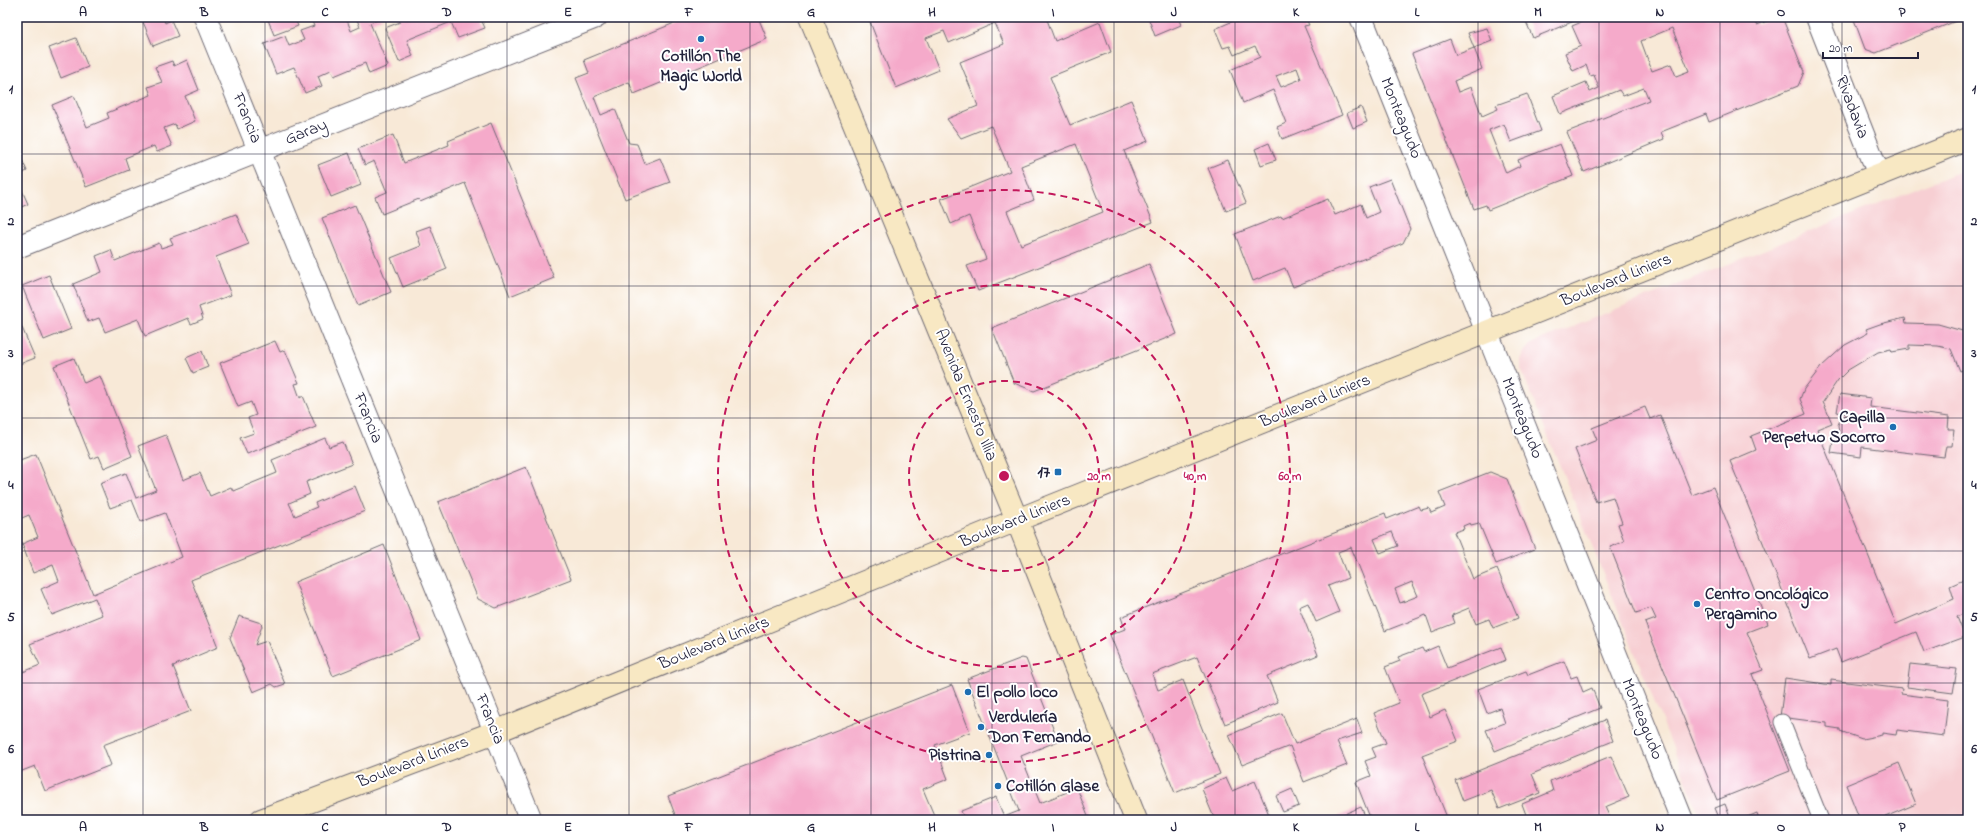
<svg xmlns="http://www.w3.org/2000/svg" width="1985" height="837" viewBox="0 0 1985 837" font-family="'Indie Flower',sans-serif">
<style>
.built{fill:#f7cfd3}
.building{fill:#f5aaca;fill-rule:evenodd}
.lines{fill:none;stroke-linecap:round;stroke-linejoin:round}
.service-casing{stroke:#6d6872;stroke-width:17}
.minor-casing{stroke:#6d6872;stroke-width:24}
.secondary-casing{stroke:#6d6872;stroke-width:24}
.service{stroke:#fff;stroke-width:15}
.minor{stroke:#fff;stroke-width:22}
.secondary{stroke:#f8e8c3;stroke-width:22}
.grid{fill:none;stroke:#22223b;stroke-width:1;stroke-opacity:0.55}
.ring{fill:none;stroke:#c2185b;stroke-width:2;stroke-dasharray:7 5}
.poi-dot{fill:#1f6fb2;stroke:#fff;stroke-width:1.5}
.labels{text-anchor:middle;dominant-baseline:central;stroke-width:4;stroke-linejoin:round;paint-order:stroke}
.poi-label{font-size:17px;font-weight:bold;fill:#22223b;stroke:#fff;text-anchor:start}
.street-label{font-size:17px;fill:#22223b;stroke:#fff}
.centre{fill:#c2185b;stroke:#fff;stroke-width:2}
.ring-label{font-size:12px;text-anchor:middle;font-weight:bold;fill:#c2185b;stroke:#fff;stroke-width:4;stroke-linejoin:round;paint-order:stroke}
.neatline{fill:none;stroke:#22223b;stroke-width:1.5}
.grid-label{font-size:13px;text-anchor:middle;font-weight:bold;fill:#22223b}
</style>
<rect width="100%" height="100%" fill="#fff"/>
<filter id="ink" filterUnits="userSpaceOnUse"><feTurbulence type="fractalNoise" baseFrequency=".025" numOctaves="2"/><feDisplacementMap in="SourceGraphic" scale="8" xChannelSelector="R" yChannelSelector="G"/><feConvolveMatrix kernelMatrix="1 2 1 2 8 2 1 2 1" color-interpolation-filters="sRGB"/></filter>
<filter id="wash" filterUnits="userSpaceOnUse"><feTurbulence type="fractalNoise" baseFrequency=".012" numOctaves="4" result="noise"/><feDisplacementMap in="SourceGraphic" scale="16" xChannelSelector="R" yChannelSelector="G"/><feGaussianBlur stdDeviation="0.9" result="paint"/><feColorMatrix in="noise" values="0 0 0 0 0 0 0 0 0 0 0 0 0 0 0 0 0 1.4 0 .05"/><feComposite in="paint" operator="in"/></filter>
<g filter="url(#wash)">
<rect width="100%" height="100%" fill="#f8e9d7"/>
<!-- built -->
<polygon class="built" points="1968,168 1968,820 1702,820 1521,369 1521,360 1524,352 1530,345 1539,340"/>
<g id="blocks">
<!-- building -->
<g class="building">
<polygon points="141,17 163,17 165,23 171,20 178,36 153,46"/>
<polygon points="267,17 294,17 298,26 274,35"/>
<polygon points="310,17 346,17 351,31 360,27 356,17 384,17 370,23 388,66 369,74 365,63 334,76 331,70 318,76 322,86 305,93 294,67 276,74 264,44 285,36 289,46 304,40 300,31 314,26"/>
<polygon points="398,17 480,17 485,28 458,38 451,22 407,40 413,56 399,62 385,28 400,22"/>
<polygon points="689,17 758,17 767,39 634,94 629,82 594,97 601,115 615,109 629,143 637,144 645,164 660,158 670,182 625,199 576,78 589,73 584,60"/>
<path d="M 868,17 L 1046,17 L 1055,41 L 1100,22 L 1111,52 L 1050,77 L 1070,125 L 1131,100 L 1148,141 L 1124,151 L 1153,222 L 978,291 L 967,266 L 986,259 L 969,216 L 951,224 L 941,199 L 1010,171 L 991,126 L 961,138 L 947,119 L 978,106 L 960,62 L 1004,44 L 995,23 L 949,43 L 944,31 L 926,38 L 939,70 L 896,88 ZM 1076,144 L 1103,212 L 1021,245 L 1007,211 L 1034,200 L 1021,166 Z"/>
<polygon points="1148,17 1178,17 1181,25 1155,36"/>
<path d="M 1231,17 L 1305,17 L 1309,25 L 1304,26 L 1342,115 L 1282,139 L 1277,127 L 1286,123 L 1273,90 L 1243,103 L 1230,70 L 1260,57 L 1255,46 L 1234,55 L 1230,46 L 1223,48 L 1215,29 L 1233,21 ZM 1297,68 L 1301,79 L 1281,87 L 1276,76 Z"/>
<polygon points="1524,17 1584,17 1533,38"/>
<path d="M 1594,17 L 1754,17 L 1757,25 L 1777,17 L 1782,17 L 1804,72 L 1798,86 L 1709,122 L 1706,114 L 1661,132 L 1664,139 L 1584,172 L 1567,132 L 1649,100 L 1644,88 L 1623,96 L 1619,90 L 1560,114 L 1553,96 L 1586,82 L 1590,92 L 1599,88 L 1594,75 L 1590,76 L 1586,65 L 1573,71 L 1565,53 L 1581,46 L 1572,26 ZM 1672,28 L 1689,71 L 1676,76 L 1671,64 L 1652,71 L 1641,41 Z"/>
<polygon points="1853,17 1966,17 1876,53 1865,49"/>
<polygon points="1487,28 1492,41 1474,48 1468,33"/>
<polygon points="76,38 88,67 61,78 49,48"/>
<polygon points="1450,39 1456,55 1474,48 1482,69 1454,81 1458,92 1471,87 1482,116 1498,109 1496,105 1527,94 1541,131 1511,142 1504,124 1489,130 1506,173 1520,166 1518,160 1560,144 1573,176 1488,210 1486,205 1474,209 1412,54"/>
<polygon points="187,60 199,90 185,96 195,121 177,129 175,124 164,128 172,146 157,152 154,146 125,158 129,170 86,187 52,105 74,96 87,127 109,118 107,113 151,95 148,87 162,82 155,67 172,61 174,66"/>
<polygon points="1361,107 1367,122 1353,128 1347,113"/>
<polygon points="491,123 554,278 510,296 465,183 420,202 419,199 382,214 375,197 387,192 374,161 365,165 358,149 393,135 404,163 449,145 448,141"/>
<polygon points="1269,143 1276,160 1261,165 1255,149"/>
<polygon points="17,148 27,171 17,176"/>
<polygon points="349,153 361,185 331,197 318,165"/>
<polygon points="1228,160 1246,203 1226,211 1208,168"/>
<polygon points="17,179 28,204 17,209"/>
<polygon points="1390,179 1410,229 1403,243 1293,287 1285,268 1253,281 1235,234 1281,216 1282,218 1328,199 1335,215 1361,204 1366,218 1379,212 1369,187"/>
<polygon points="355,205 391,292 358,306 322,218"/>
<polygon points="236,214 249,244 216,257 231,295 199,307 203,319 191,324 188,318 145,336 138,319 105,332 99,318 88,322 73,284 102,272 96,256 111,250 115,261 159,243 161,248 173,244 170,238"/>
<polygon points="430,226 447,269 403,287 391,258 421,246 416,231"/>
<polygon points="1149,264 1177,334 1034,391 1014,383 992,328"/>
<polygon points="49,275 71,329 44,340 22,286"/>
<polygon points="17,316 35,358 17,365"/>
<polygon points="1905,318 1906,323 1938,324 1966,332 1968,337 1968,368 1960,371 1951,349 1938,346 1909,345 1909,349 1892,352 1891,349 1878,352 1848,370 1838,380 1823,402 1832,423 1817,429 1896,624 1954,599 1950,586 1968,578 1968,623 1964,613 1957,617 1965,637 1924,652 1916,632 1841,662 1836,649 1810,659 1730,461 1756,450 1751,436 1806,414 1800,399 1804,389 1821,367 1845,345 1868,333 1866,329 1880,324"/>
<polygon points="275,341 280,352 285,350 299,383 295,384 300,398 303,396 316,427 247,454 240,438 254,433 248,418 256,415 251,402 238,407 220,363"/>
<polygon points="202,351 208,367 193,373 186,358"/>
<polygon points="74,358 84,383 100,376 132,456 104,468 99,456 91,459 54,366"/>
<polygon points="1840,394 1871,398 1870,407 1949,417 1948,429 1954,429 1952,446 1946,446 1944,457 1862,447 1861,457 1831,453 1834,436 1843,437 1839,433 1838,425 1841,418 1848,414 1837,412"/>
<polygon points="1645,407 1650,419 1660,415 1692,495 1713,487 1768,624 1747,632 1763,670 1752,674 1790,771 1717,800 1645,623 1656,619 1651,608 1636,613 1610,547 1624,541 1618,524 1622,523 1613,497 1596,502 1575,449 1597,440 1592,428"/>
<polygon points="166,435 183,480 200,473 210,496 231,487 233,491 277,473 272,460 325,438 329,447 343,442 352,464 306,482 310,494 289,503 295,516 317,507 315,503 355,486 365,511 191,580 218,647 173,666 191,711 103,745 111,765 45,791 35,766 17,773 17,658 23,672 40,665 30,644 102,615 95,598 52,615 41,589 59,581 53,565 33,573 22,544 38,537 29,515 17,520 17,475 19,475 17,461 36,454 93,594 182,557 165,513 141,522 132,500 110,508 100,483 126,473 136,498 156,490 138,446"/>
<polygon points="526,467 571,579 496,608 478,599 438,502"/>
<path d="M 1490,472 L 1507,479 L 1535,549 L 1496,564 L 1479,523 L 1471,525 L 1470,523 L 1463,526 L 1464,529 L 1454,532 L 1473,579 L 1497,569 L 1518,618 L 1493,628 L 1489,619 L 1476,624 L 1469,608 L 1452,615 L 1455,623 L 1432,632 L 1426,615 L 1385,631 L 1351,547 L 1338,552 L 1348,578 L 1328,586 L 1339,612 L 1316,622 L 1308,603 L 1299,607 L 1318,655 L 1267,676 L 1278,702 L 1225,724 L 1197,657 L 1152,674 L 1158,690 L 1183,680 L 1220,774 L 1175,793 L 1110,635 L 1125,629 L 1121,617 L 1385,513 L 1387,519 L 1419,506 L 1421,510 L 1429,508 L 1431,513 L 1445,507 L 1439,492 ZM 1392,532 L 1398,546 L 1380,553 L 1374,539 ZM 1412,582 L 1418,596 L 1400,603 L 1395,589 Z"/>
<polygon points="384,545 421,640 333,676 295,582"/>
<polygon points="239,616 261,623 262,626 255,645 267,641 285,684 276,687 272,684 253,692 230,638"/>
<polygon points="1438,646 1447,668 1501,647 1506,660 1421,694 1430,717 1445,710 1458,741 1422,755 1448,820 1371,820 1356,782 1371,776 1365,761 1376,757 1372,748 1386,743 1374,713 1399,703 1385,667 1400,661 1398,657 1422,648 1424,652"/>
<polygon points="1022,658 1026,659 1058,741 1021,756 1040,803 1077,788 1089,819 1087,820 965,820 961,811 996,797 1004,817 1019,811 967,679"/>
<polygon points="1564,661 1571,678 1577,676 1583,692 1592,688 1600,708 1495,751 1486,730 1505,723 1500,708 1487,713 1478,689 1526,671 1528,675"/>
<polygon points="1910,664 1957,669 1953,693 1907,687"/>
<polygon points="1785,678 1831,685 1831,680 1902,689 1901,694 1948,700 1944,736 1897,730 1896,735 1882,733 1882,735 1862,739 1840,731 1840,729 1827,727 1827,723 1780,717"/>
<polygon points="952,685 970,732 935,745 948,779 923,789 936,820 677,820 668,796"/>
<polygon points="1282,713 1295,744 1357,719 1362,733 1337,741 1347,765 1304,782 1290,746 1242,765 1229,735"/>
<polygon points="1605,720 1613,741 1532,774 1540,793 1499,809 1491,790 1463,801 1455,780"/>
<polygon points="1611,756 1629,797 1605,807 1611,820 1528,820 1522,804 1553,791 1550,781"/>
<polygon points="1899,763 1916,804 1878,820 1860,820 1846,785"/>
<polygon points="1226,778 1232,791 1255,781 1270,817 1264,820 1254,820 1253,818 1249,820 1215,820 1202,789"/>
<polygon points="1292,789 1299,806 1283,812 1276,796"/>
<polygon points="1725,804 1731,820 1720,820 1715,808"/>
<polygon points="1361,807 1367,820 1330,820"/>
<polygon points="1757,813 1759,820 1740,820"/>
</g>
</g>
</g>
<g filter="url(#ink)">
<use href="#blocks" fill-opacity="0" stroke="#6d6872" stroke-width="1"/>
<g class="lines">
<defs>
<polyline id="service" points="1782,722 1821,820"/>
<g id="minor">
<polyline points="205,17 531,820"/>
<polyline points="1361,17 1682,820"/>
<polyline points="1817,17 1879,175"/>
<polyline points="17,247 596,17"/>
</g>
<g id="secondary">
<polyline points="810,17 1017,520 1136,820"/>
<polyline points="261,820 495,732 1017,520 1968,139"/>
</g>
</defs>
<!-- service casing -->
<use href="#service" class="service-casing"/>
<!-- minor casing -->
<use href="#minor" class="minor-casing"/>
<!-- secondary casing -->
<use href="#secondary" class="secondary-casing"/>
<!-- service -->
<use href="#service" class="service"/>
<!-- minor -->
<use href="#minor" class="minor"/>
<!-- secondary -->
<use href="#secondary" class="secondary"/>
</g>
</g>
<!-- grid -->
<path class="grid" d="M 143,17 L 143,820M 265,17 L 265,820M 386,17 L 386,820M 507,17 L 507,820M 629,17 L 629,820M 750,17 L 750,820M 871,17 L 871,820M 992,17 L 992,820M 1114,17 L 1114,820M 1235,17 L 1235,820M 1356,17 L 1356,820M 1478,17 L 1478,820M 1599,17 L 1599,820M 1720,17 L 1720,820M 1842,17 L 1842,820M 17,154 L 1968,154M 17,286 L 1968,286M 17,418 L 1968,418M 17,551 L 1968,551M 17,683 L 1968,683"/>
<!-- distance rings -->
<g class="ring">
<circle cx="1004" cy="476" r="95"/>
<circle cx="1004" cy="476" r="191"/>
<circle cx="1004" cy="476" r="286"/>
</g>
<!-- markers -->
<g class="poi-dot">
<circle cx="701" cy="39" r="4"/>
<circle cx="1893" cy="427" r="4"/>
<rect x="1054" y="468" width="8" height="8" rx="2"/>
<circle cx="1697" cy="604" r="4"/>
<circle cx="968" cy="692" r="4"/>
<circle cx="981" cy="727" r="4"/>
<circle cx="989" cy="755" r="4"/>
<circle cx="998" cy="786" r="4"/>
</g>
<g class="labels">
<!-- poi labels -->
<g class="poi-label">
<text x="701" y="56" text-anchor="middle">Cotillón The<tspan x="701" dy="20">Magic World</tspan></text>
<text x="1885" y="417" text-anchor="end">Capilla<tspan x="1885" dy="20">Perpetuo Socorro</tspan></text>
<text x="1050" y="472" text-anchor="end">17</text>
<text x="1705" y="594">Centro Oncológico<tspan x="1705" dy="20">Pergamino</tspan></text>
<text x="976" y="692">El pollo loco</text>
<text x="989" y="717">Verdulería<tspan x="989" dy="20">Don Fernando</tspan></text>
<text x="981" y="755" text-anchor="end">Pistrina</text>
<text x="1006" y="786">Cotillón Glase</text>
</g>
<!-- street labels -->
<g class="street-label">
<text transform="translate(1852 107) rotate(69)">Rivadavia</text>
<text transform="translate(247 118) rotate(68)">Francia</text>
<text transform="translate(1401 118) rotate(68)">Monteagudo</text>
<text transform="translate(306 132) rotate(-22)">Garay</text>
<text transform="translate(1616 280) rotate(-22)">Boulevard Liniers</text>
<text transform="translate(966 395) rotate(68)">Avenida Ernesto Illia</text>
<text transform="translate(1315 401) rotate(-22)">Boulevard Liniers</text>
<text transform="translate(368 418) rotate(68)">Francia</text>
<text transform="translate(1522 418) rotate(68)">Monteagudo</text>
<text transform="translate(1015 521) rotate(-22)">Boulevard Liniers</text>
<text transform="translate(714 643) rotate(-22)">Boulevard Liniers</text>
<text transform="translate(490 719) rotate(68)">Francia</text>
<text transform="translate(1642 719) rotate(68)">Monteagudo</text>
<text transform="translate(413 762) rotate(-21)">Boulevard Liniers</text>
</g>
</g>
<circle cx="1004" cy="476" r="6" class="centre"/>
<g class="ring-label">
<text x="1099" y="480">20 m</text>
<text x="1195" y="480">40 m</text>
<text x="1290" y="480">60 m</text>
</g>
<!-- margin -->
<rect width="1985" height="837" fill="none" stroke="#fff" stroke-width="44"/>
<!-- scale -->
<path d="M1823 52v6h95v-6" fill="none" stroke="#22223b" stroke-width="2"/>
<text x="1829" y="52" font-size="12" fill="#22223b" stroke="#ffffff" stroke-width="3" paint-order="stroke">20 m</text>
<rect x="22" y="22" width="1941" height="793" class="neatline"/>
<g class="grid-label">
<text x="83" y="16">A</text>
<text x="204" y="16">B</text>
<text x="325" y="16">C</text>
<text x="447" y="16">D</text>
<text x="568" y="16">E</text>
<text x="689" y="16">F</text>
<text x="811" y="16">G</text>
<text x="932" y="16">H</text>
<text x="1053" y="16">I</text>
<text x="1174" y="16">J</text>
<text x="1296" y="16">K</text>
<text x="1417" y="16">L</text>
<text x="1538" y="16">M</text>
<text x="1660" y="16">N</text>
<text x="1781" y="16">O</text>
<text x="1902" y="16">P</text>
<text x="11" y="93">1</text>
<text x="1974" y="93">1</text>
<text x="11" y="225">2</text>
<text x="1974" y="225">2</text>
<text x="11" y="357">3</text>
<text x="1974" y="357">3</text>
<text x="11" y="489">4</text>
<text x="1974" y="489">4</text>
<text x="11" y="621">5</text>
<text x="1974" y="621">5</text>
<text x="11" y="753">6</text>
<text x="1974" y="753">6</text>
<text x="83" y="831">A</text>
<text x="204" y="831">B</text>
<text x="325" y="831">C</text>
<text x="447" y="831">D</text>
<text x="568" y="831">E</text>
<text x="689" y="831">F</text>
<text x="811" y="831">G</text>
<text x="932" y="831">H</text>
<text x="1053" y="831">I</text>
<text x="1174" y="831">J</text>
<text x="1296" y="831">K</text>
<text x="1417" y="831">L</text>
<text x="1538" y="831">M</text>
<text x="1660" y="831">N</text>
<text x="1781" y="831">O</text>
<text x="1902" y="831">P</text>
</g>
</svg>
